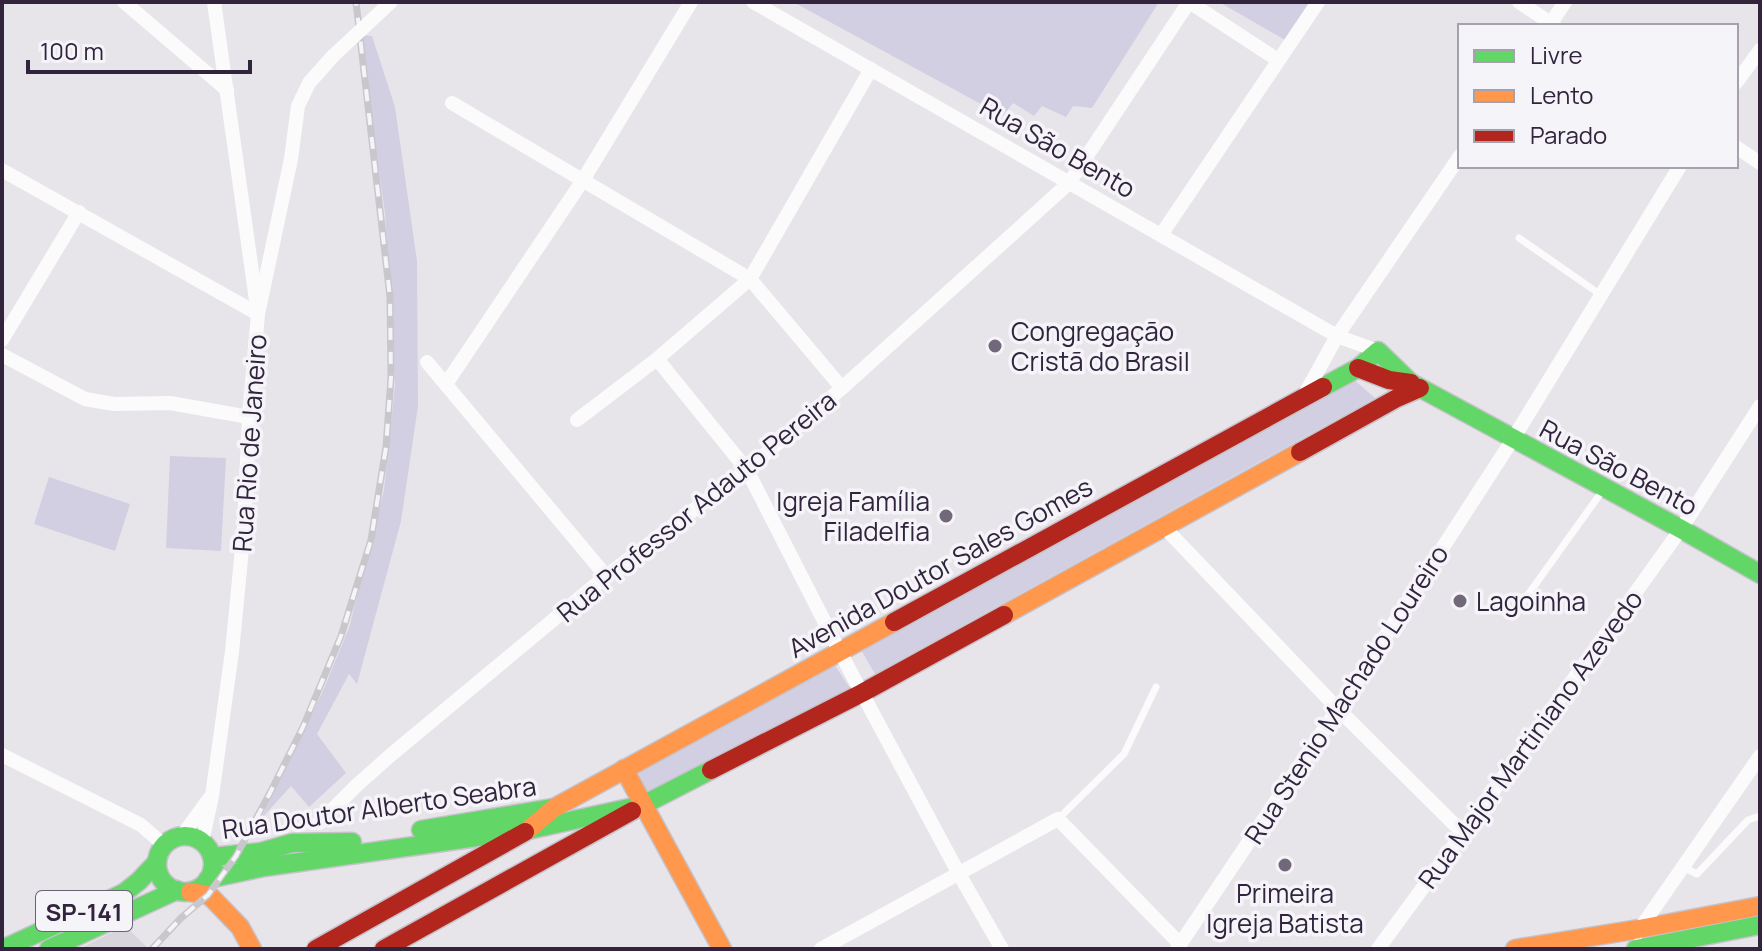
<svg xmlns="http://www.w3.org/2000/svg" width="1762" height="951" viewBox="0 0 1762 951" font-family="Manrope,sans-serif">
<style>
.built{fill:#d9d5dd}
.green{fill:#d2cfe2}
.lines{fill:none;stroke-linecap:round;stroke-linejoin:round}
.fast-casing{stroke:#c5c2ca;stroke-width:21}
.slow-casing{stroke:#c5c2ca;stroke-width:21}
.jam-casing{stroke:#c5c2ca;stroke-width:21}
.lane{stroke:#fbfbfc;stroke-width:7}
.street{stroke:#fbfbfc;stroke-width:14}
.fast{stroke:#63d668;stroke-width:18}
.slow{stroke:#ff974d;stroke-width:18}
.jam{stroke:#b3261e;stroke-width:18}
.rail-casing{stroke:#c9c7cb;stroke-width:7}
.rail{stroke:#f5f4f9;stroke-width:4;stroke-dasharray:12;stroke-linecap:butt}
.street-bridge{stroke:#fbfbfc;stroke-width:14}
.poi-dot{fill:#71687a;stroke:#f5f4f9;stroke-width:3}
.labels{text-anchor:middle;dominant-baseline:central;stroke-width:7;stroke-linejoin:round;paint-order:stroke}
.shield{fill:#f5f4f9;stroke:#6c6275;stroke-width:2}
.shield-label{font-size:24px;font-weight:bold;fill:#32243d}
.street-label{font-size:26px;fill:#32243d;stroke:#f5f4f9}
.poi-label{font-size:26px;fill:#32243d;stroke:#f5f4f9;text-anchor:start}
</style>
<rect width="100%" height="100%" fill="#e7e5ea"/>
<!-- built -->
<polygon class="built" points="125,926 149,949 79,949"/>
<!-- green -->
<g class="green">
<polygon points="793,2 1159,2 1092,108 1073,106 1066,117 1042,106 1034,116 1013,103 1003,116"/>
<polygon points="1219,2 1310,2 1285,40"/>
<polygon points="360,35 372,36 395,107 417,261 418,406 401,521 357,684 349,674 317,734 346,773 309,807 291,786 261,819 322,693 349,628 384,490 395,386 385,213"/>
<polygon points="1352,378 1375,398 875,674 861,650"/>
<polygon points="170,456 226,458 221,551 166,548"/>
<polygon points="49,477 130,504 115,551 34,524"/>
<polygon points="834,664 850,688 648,793 637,770"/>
</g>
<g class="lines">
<defs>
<g id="fast">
<polyline points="1323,387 1358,368 1378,351 1411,383 1681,529 1760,574"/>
<polyline points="421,830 553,808"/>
<circle cx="185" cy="864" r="28"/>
<polyline points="212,857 261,852 292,843 352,842"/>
<polyline points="208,879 264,867 528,830 643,805 711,770"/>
<polyline points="3,949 124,893 139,881 157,862"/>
<polyline points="49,949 177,890"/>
<polyline points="1636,949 1760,925"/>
</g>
<g id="slow">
<polyline points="1004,615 1300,452"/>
<polyline points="624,769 722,949"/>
<polyline points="528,830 554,808 894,622"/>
<polyline points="190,892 208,895 212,898 240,927 252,949"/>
<polyline points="1515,949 1639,929 1760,906"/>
</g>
<g id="jam">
<polyline points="1358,368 1389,380 1411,383"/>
<polyline points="1300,452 1397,398 1420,388"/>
<polyline points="894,622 1323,387"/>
<polyline points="711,770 862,693 1004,615"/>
<polyline points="316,949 525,832"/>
<polyline points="384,949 632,811"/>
</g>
</defs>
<!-- fast casing -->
<use href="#fast" class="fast-casing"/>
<!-- slow casing -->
<use href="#slow" class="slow-casing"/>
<!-- jam casing -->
<use href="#jam" class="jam-casing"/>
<!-- lane -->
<g class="lane">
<polyline points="1519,238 1601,295"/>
<polyline points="1512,617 1603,490"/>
<polyline points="1058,819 1124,754 1156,687"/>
<polyline points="1683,867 1697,874 1748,820 1760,816"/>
</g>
<!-- street -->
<g class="street">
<polyline points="124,2 227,90"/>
<polyline points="753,2 1337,336 1378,351"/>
<polyline points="1189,2 1278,60"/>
<polyline points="1519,2 1555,26"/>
<polyline points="1549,26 1565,2"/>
<polyline points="1736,83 1760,50"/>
<polyline points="452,103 750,279 842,388"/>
<polyline points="1736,147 1760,163"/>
<polyline points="2,170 258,314 291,159 298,106 309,83 333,56"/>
<polyline points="1161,235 1318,2"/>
<polyline points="2,340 79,212"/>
<polyline points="2,355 85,399 114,404 170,403 249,417"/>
<polyline points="657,359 747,470 840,652 959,874 1002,949"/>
<polyline points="427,362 606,576"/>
<polyline points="446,384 583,180 691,2"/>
<polyline points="1305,394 1337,336 1460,156"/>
<polyline points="577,420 657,359 750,279 871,69"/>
<polyline points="1164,527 1337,708 1463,833"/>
<polyline points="2,755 141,825 164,845"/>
<polyline points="319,823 357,785 392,754 606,576 747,470 842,388 1069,183 1189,2"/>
<polyline points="182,836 209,799"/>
<polyline points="202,842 212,796 232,652 244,528 249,417 258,314 214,2"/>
<polyline points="1637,933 1760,756"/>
<polyline points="821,949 1058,819 1180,944"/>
<polyline points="1177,949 1353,686 1513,439 1680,166"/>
<polyline points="1378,949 1463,833 1681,529 1760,406"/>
</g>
<!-- fast -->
<use href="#fast" class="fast"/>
<!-- slow -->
<use href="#slow" class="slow"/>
<!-- jam -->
<use href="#jam" class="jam"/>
<defs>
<polyline id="rail" points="152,949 181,918 208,895 236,856 270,793 303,727 341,636 371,540 386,447 391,378 390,297 356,2"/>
</defs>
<!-- rail casing -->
<use href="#rail" class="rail-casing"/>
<!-- rail -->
<use href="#rail" class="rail"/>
<!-- street-bridge -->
<polyline class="street-bridge" points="333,56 391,2"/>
</g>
<!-- markers -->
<g class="poi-dot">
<circle cx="995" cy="346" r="8"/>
<circle cx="946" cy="516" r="8"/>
<circle cx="1460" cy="601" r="8"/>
<circle cx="1285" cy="865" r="8"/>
</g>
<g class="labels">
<!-- shield labels -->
<rect class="shield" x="36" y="891" width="96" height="40" rx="6"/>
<g class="shield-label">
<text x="84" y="911">SP-141</text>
</g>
<!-- street labels -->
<g class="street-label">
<text transform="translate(1058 147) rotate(30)">Rua São Bento</text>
<text transform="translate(249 443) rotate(-86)">Rua Rio de Janeiro</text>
<text transform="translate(1619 467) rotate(28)">Rua São Bento</text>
<text transform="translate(696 506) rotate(-39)">Rua Professor Adauto Pereira</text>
<text transform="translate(940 567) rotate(-29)">Avenida Doutor Sales Gomes</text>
<text transform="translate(1346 694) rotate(-57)">Rua Stenio Machado Loureiro</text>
<text transform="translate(1530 739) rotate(-54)">Rua Major Martiniano Azevedo</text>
<text transform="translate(379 807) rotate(-8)">Rua Doutor Alberto Seabra</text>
</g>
<!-- poi labels -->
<g class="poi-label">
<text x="1011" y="331">Congregação<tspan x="1011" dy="30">Cristã do Brasil</tspan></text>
<text x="930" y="501" text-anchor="end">Igreja Família<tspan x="930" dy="30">Filadelfia</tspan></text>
<text x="1476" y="601">Lagoinha</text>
<text x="1285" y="893" text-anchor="middle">Primeira<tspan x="1285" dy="30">Igreja Batista</tspan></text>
</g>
</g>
<!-- border -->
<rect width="1762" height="951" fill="none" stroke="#32243d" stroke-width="8"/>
<!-- legend -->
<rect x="1458" y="24" width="280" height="144" fill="#f5f4f9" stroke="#a7a1ae" stroke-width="2"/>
<rect x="1474" y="50" width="40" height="12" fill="#63d668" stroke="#a7a1ae" stroke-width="2"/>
<text x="1530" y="64" font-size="24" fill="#32243d">Livre</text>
<rect x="1474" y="90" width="40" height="12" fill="#ff974d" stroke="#a7a1ae" stroke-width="2"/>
<text x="1530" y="104" font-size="24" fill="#32243d">Lento</text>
<rect x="1474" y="130" width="40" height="12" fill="#b3261e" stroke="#a7a1ae" stroke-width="2"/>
<text x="1530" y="144" font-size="24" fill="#32243d">Parado</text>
<!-- scale -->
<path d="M28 60v12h222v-12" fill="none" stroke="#32243d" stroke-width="4"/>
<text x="40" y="60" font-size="24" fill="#32243d" stroke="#f5f4f9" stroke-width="6" paint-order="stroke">100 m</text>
</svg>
